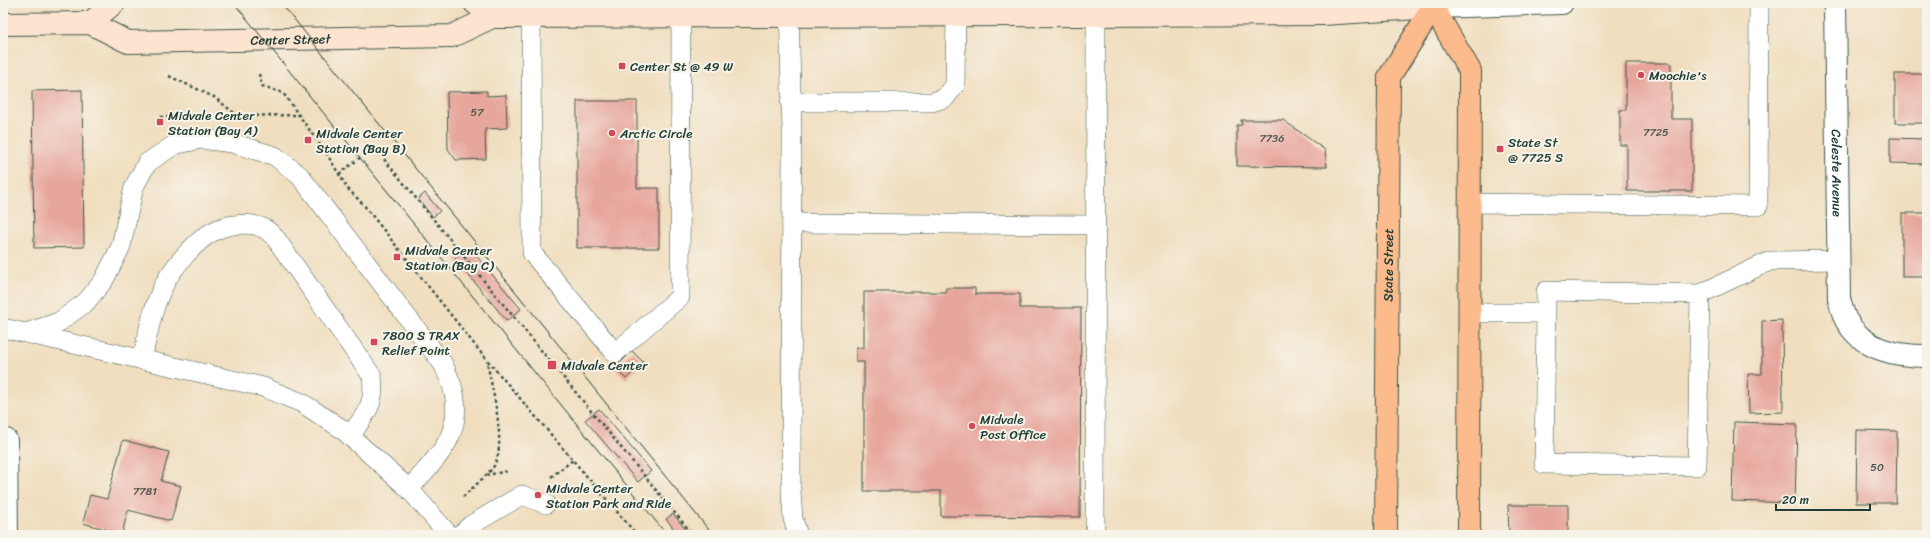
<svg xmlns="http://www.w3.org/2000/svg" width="1930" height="538" viewBox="0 0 1930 538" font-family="Sriracha,sans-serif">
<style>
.building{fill:#e7a69c}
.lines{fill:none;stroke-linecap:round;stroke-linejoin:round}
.lane-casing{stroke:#3e5549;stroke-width:20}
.street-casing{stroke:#3e5549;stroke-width:24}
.secondary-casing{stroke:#3e5549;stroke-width:24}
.primary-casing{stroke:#3e5549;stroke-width:24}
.path{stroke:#3e5549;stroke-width:2.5;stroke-dasharray:3 3;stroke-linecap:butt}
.lane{stroke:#fff;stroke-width:19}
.street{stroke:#fff;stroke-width:22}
.secondary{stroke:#fde4d1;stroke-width:22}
.primary{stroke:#fbbb8d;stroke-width:22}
.tram{stroke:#1f3d34;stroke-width:1}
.poi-dot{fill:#d1495b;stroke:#f7f3e8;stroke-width:1.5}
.labels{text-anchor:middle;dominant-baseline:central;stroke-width:4;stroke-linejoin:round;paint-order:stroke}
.number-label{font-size:11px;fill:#51574e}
.street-label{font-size:13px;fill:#1f3d34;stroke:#f7f3e8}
.poi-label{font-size:13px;fill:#1f3d34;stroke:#f7f3e8;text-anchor:start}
</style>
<rect width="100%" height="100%" fill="#f7f3e8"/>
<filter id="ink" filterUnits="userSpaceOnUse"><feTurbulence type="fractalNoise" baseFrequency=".025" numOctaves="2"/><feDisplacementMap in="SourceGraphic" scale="8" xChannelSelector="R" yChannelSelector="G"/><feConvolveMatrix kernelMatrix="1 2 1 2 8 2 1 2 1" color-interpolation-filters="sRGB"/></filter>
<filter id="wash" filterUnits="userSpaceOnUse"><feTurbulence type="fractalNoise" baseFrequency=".012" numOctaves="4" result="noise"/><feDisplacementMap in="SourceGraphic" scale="16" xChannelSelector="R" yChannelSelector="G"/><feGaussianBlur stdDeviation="0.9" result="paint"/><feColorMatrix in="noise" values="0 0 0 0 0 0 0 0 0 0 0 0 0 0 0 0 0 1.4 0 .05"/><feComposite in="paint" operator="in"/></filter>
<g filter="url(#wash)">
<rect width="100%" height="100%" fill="#f0debf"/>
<g id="blocks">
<!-- building -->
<g class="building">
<polygon points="1626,63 1671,63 1671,119 1692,119 1692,191 1627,191 1627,145 1620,145 1620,110 1626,110"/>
<rect x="1895" y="74" width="32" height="49"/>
<polygon points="82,90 84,247 34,248 32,91"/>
<polygon points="487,91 487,96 506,95 507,128 485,129 486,159 456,160 448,149 447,92"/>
<polygon points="577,101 637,101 637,188 659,188 659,248 577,248"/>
<polygon points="1241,120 1283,120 1325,150 1327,167 1237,166 1237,125 1242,125"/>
<polygon points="1890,138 1927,139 1927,164 1890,163"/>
<polygon points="425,193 440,211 433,217 418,199"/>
<rect x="1902" y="213" width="25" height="64"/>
<polygon points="469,247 521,309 507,321 455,259"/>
<polygon points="946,288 975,288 975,294 1020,294 1020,308 1081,308 1080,517 941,516 941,491 864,491 864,362 856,362 856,347 864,348 864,292 946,292"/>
<polygon points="1782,320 1783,412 1749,413 1748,374 1762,374 1762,321"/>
<polygon points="632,351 643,362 626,379 615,368"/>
<polygon points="599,409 651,471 638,482 585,420"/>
<polygon points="1734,422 1797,424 1795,503 1732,501"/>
<polygon points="1857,430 1897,431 1896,503 1856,503"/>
<polygon points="123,440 169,452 161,481 181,486 171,521 128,510 122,534 83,523 90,495 107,499"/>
<polygon points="1508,505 1568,505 1568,535 1509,535"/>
<polygon points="673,514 687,531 682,535 679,535 666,519"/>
</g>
</g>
</g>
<g filter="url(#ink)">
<use href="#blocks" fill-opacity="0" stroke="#3e5549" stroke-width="1"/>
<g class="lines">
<defs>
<g id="lane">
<polyline points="789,3 792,133 791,491 793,519 798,535"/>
<polyline points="531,17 532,253 615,353 680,297 681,16"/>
<polyline points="790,102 932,102 945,98 955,85 956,15"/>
<polyline points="1470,203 1758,206 1759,3"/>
<polyline points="792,223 1095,225"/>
<polyline points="1700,294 1770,261 1838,260"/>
<polyline points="1470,313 1546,313 1544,464 1697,466 1700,294 1546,291 1546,313"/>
<polyline points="3,328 263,387 302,403 342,429 409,489 449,535"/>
<path d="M 26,333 L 59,322 L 86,302 L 104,280 L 121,246 L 134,187 L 147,163 L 174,145 L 201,139 L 232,143 L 275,156 L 300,176 L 443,364 C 447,373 452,383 454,393 C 463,437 435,459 409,489"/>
<path d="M 142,360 C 148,334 152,307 165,283 C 173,267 196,241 212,232 C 226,224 251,221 265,229 C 269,231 273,236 276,239 L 372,376 C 376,405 366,413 350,436"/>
<polyline points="460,535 471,525 522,495 546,504"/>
<polyline points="1095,535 1096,14"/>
</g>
<g id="street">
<path id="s1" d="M 1835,3 L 1839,299 C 1841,306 1843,314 1846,320 C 1863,350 1896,356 1927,356"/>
<polyline points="1433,7 1562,3"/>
<polyline points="6,440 7,535"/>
</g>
<g id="secondary">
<polyline points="475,3 492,17"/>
<polyline points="90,23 114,3"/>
<path id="s2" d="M 3,24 L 90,23 L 128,42 L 452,36 L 492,17 L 1323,14 L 1433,7"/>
</g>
<g id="primary">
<polyline points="1433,3 1433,7 1470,71 1469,535"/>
<path id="s3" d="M 1386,535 L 1389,77 L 1433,7"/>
</g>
</defs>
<!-- lane casing -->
<use href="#lane" class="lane-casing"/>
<!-- street casing -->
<use href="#street" class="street-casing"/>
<!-- secondary casing -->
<use href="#secondary" class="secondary-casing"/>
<!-- primary casing -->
<use href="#primary" class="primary-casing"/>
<!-- path -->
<g class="path">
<polyline points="259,74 262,86 283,93 328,156 348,189 363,204 482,354 637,535"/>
<polyline points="169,76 214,97 238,116"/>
<polyline points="238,116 297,115"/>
<polyline points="160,117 173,117"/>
<polyline points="339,174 374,147 693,535"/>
<polyline points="486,475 509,471"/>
<polyline points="551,477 573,460"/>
<path d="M 463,497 C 472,488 483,479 492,469 C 509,447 491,387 487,361"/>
</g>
<!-- lane -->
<use href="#lane" class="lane"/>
<!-- street -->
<use href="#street" class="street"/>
<!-- secondary -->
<use href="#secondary" class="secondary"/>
<!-- primary -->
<use href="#primary" class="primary"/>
<!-- tram -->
<g class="tram">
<polyline points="234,3 667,535"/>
<polyline points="281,3 713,535"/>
</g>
</g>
</g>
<!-- markers -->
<g class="poi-dot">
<rect x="618" y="62" width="8" height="8" rx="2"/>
<circle cx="1641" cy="75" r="4"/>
<rect x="156" y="118" width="8" height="8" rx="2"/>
<circle cx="612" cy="133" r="4"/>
<rect x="304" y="136" width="8" height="8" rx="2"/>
<rect x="1496" y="145" width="8" height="8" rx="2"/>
<rect x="393" y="253" width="8" height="8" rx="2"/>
<rect x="370" y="338" width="8" height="8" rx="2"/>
<rect x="547" y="360" width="10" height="10" rx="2"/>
<circle cx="972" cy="426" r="4"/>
<circle cx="538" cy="495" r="4"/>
</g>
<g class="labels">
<!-- number labels -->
<g class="number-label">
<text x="477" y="112">57</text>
<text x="1656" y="132">7725</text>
<text x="1272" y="138">7736</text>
<text x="1877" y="467">50</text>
<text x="145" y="491">7781</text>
</g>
<!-- street labels -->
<g class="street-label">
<text stroke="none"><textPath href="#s2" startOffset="292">Center Street</textPath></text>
<text stroke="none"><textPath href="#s1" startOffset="170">Celeste Avenue</textPath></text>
<text stroke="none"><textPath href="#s3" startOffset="270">State Street</textPath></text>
</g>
<!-- poi labels -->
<g class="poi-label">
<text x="630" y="66">Center St @ 49 W</text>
<text x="1649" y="75">Moochie's</text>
<text x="168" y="115">Midvale Center<tspan x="168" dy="15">Station (Bay A)</tspan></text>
<text x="316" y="133">Midvale Center<tspan x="316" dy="15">Station (Bay B)</tspan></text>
<text x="620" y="133">Arctic Circle</text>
<text x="1508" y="142">State St<tspan x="1508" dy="15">@ 7725 S</tspan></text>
<text x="405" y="250">Midvale Center<tspan x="405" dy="15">Station (Bay C)</tspan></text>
<text x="382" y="335">7800 S TRAX<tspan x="382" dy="15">Relief Point</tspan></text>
<text x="561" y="365">Midvale Center</text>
<text x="980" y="419">Midvale<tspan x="980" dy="15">Post Office</tspan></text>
<text x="546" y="488">Midvale Center<tspan x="546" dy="15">Station Park and Ride</tspan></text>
</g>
</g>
<!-- margin -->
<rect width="1930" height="538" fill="none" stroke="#f7f3e8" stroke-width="16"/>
<!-- scale -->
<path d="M1776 504v6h94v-6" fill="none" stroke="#1f3d34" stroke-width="2"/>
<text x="1782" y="504" font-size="12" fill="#1f3d34" stroke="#f7f3e8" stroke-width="3" paint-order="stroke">20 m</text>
</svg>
